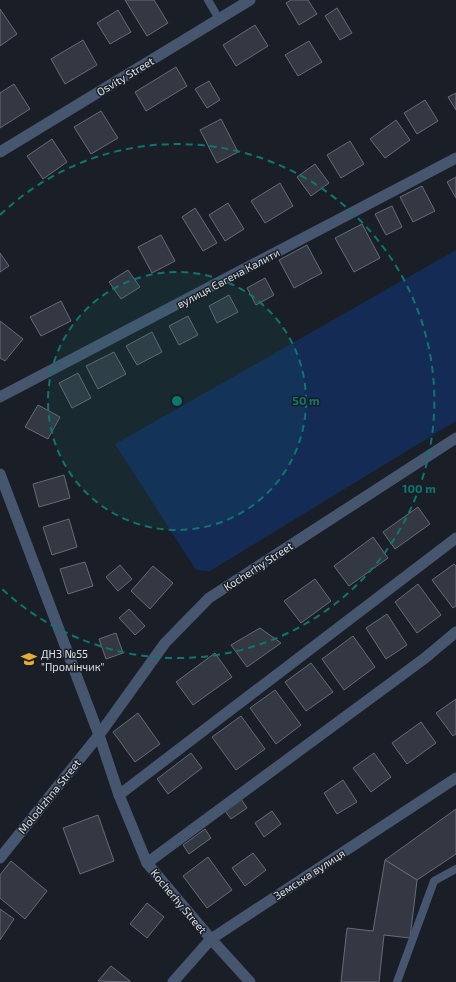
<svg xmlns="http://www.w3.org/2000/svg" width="456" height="982" viewBox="0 0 456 982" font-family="'Exo 2',sans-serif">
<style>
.green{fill:#142b56}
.building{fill:#333842;stroke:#666c76}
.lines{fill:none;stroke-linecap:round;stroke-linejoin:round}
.service{stroke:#47566f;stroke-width:8}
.minor{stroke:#47566f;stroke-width:11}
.ring{fill:none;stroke:#0f766e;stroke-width:2;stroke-dasharray:7 5}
.labels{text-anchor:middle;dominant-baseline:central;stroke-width:3;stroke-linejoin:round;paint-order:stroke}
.street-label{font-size:11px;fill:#dce0e5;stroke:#1a1f27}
.poi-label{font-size:11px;fill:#dce0e5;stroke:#1a1f27;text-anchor:start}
.centre{fill:#0f766e;stroke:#1a1f27;stroke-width:2}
.ring-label{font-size:12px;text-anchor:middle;font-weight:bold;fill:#0f766e;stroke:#1a1f27;stroke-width:3;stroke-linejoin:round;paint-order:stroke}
</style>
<rect width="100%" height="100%" fill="#1a1f27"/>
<!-- green -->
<polygon class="green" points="456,250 456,421 210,571 196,570 115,444"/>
<!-- building -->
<g class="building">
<polygon points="125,0 154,0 168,23 147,36"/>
<polygon points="291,0 308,0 317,14 299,25 286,3"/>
<polygon points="337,8 352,33 340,40 325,16"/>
<polygon points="0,9 17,34 0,46"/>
<polygon points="118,10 131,32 110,44 97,23"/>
<polygon points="255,25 268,46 236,66 223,45"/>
<polygon points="83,40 97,65 65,84 51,59"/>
<polygon points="309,41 322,62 298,76 285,55"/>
<polygon points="176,67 187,86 146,111 135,92"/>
<polygon points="209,81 220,100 207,108 195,89"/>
<polygon points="14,84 30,109 0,128 0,93"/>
<polygon points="456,93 456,110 448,97"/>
<polygon points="425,100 438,121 417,134 404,113"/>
<polygon points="101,111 118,138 91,154 74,127"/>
<polygon points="221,119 238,152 217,163 200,130"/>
<polygon points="396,120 410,140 385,158 370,139"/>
<polygon points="52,139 67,162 43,179 27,156"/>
<polygon points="350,141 364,164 341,178 327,155"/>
<polygon points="315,164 329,183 311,196 297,177"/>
<polygon points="456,177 456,198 447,182"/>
<polygon points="280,183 293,206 265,223 251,201"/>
<polygon points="422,186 435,211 413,222 400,197"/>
<polygon points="228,203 244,229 225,241 209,215"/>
<polygon points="392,206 402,227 386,235 375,214"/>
<polygon points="195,208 217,243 203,251 182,217"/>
<polygon points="362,224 380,258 354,272 335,238"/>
<polygon points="161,235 175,261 152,273 138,247"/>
<polygon points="307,245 322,273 294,288 279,260"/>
<polygon points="0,253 9,266 0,272"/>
<polygon points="128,270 140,287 121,299 109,282"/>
<polygon points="265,278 274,295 256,305 247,288"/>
<polygon points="229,295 238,312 217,323 209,306"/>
<polygon points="61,301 71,321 41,336 30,317"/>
<polygon points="188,316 198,335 179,345 169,326"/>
<polygon points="0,321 23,339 5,361 0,358"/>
<polygon points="152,332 162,352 137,365 126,346"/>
<polygon points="114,352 126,374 98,389 86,366"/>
<polygon points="78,373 91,398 72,408 59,383"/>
<polygon points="38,405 60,417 48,439 25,427"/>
<polygon points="64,475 70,498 39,507 33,484"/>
<polygon points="418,507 430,524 395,549 383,532"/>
<polygon points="69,519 77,547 52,555 43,527"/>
<polygon points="373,537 388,558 349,586 334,566"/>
<polygon points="85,562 93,586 68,594 60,569"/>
<polygon points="454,564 456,566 456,606 453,608 432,580"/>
<polygon points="120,565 132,579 118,591 106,577"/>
<polygon points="153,566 173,583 150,609 131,591"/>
<polygon points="315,579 331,601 301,623 284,601"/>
<polygon points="418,584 441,615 417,633 395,602"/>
<polygon points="129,609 145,626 135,635 119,618"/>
<polygon points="387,614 407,645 386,659 366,628"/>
<polygon points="260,628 281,643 247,667 231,645"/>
<polygon points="116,633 123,653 106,659 99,639"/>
<polygon points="353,636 375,667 344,690 322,659"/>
<polygon points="215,653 232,677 193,705 176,682"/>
<polygon points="311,663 333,692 306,711 285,682"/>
<polygon points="275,690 301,725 276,744 250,708"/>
<polygon points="456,699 456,734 453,736 436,713"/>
<polygon points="138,713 160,744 135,762 113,732"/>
<polygon points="241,716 265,749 236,770 212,737"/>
<polygon points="421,722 436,743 407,764 392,743"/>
<polygon points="191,753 202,768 168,794 157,779"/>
<polygon points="374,753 391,777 371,792 353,768"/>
<polygon points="343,780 357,802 337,814 324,793"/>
<polygon points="241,799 247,808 231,819 225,811"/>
<polygon points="456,809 456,854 417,880 385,860"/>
<polygon points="272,811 281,824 264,837 255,823"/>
<polygon points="98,815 114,861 80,874 63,828"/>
<polygon points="205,829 211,838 189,854 183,845"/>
<polygon points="253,853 266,870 245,886 232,868"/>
<polygon points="208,857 232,890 207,908 183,876"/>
<polygon points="385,860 417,880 410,938 384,935 379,982 341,982 347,928 373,931"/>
<polygon points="11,861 47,891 25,919 0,898 0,875"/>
<polygon points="147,903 164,917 147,938 130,924"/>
<polygon points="0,909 14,919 0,940"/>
<polygon points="111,966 130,981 130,982 98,981"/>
</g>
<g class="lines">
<!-- service -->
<g class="service">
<polyline points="208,0 219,19"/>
<polyline points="397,982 434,881 456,869"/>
</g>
<!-- minor -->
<g class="minor">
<polyline points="0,152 250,0"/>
<polyline points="0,397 456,158"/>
<polyline points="0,474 99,735 119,795 147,863 211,939 250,982"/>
<polyline points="119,795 456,538"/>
<polyline points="0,858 99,735 165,643 209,598 456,438"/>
<polyline points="147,863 425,658 456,632"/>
<polyline points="173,982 211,939 456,778"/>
</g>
</g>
<!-- distance rings -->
<circle cx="177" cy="401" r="129" fill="#0f766e" fill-opacity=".12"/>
<g class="ring">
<circle cx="177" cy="401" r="129"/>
<path d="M0 215A257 257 0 1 1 0 587"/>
</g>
<!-- icons -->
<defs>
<symbol id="school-bare" viewBox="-9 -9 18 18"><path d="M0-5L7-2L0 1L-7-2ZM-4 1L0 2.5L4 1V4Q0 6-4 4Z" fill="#e5ad36" stroke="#1a1f27" stroke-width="2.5" paint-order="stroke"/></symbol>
</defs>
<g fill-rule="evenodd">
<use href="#school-bare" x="18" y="648" width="22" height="22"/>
</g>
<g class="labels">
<!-- street labels -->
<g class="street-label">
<text transform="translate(125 76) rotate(-31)">Osvity Street</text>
<text transform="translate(228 278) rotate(-28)">вулиця Євгена Калити</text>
<text transform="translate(258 566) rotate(-33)">Kocherhy Street</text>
<text transform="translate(49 796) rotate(-51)">Molodizhna Street</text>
<text transform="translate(309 874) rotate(-33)">Земська вулиця</text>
<text transform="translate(179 901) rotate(50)">Kocherhy Street</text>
</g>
<!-- poi labels -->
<g class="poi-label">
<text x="41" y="653">ДНЗ №55<tspan x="41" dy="13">"Промінчик"</tspan></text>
</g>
</g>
<circle cx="177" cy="401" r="6" class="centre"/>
<g class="ring-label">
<text x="306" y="405">50 m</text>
<text x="419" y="493">100 m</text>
</g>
</svg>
